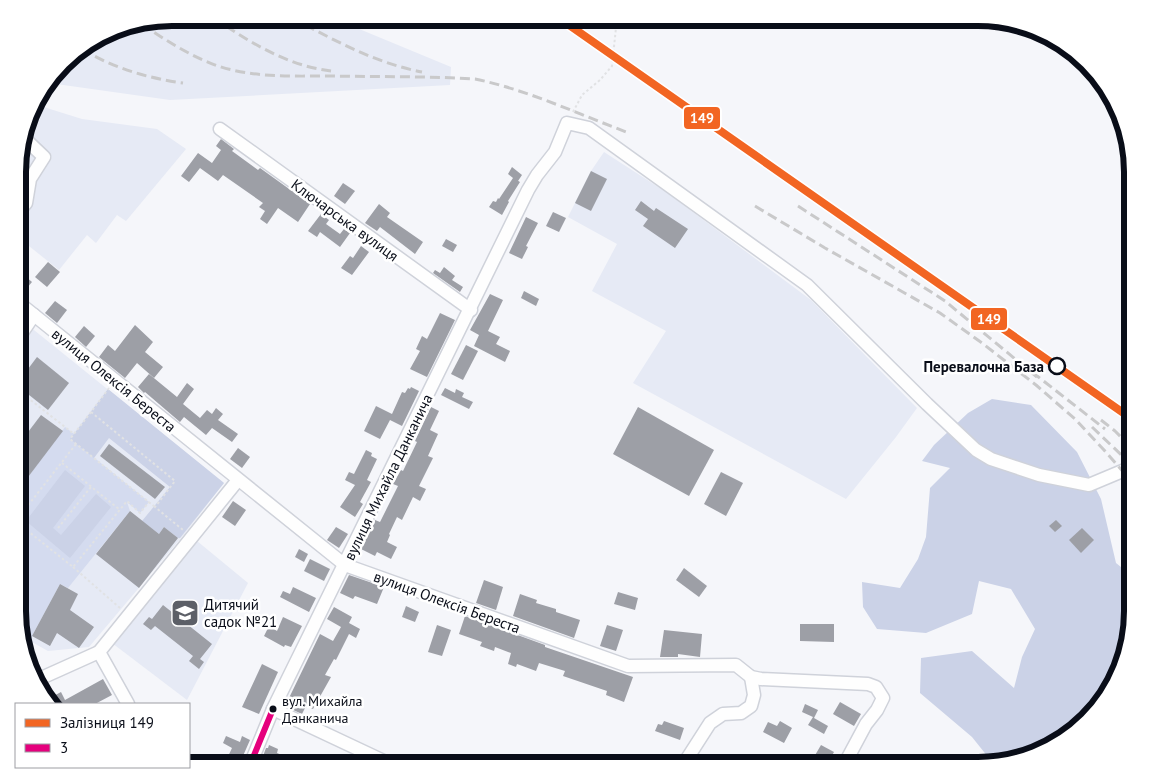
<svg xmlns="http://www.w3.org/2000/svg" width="1150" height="783" viewBox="0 0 1150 783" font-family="'PT Sans',sans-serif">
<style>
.built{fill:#e6eaf5}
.green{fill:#d4dbef}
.forest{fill:#cbd2e7}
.building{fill:#9d9fa6}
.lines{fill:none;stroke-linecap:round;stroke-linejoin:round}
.minor-casing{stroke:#cfd2da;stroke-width:15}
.path{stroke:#e1e2e4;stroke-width:2;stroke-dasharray:2.5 2.5;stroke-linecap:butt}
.minor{stroke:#fefefe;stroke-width:12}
.rail{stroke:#c9c9ca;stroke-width:3;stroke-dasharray:10 5;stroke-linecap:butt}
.bus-1-casing{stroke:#fff;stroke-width:10}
.bus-1{stroke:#e5007d;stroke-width:6}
.rail-1-casing{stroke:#fff;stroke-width:11}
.rail-1{stroke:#f26522;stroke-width:8}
.stop-dot{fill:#fff;stroke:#090d18;stroke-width:2.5}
.bus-dot{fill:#090d18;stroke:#fff;stroke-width:2}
.labels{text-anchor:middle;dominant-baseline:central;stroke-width:5;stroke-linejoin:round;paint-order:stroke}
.bus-label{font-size:14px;fill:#090d18;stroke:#fff;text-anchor:start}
.street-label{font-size:15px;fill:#090d18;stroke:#fff}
.stop-label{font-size:15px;font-weight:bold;fill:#090d18;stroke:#fff;text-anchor:end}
.poi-label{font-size:15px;fill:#090d18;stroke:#fff;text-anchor:start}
.rim{fill:none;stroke:#090d18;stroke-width:6}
.line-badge{stroke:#fff;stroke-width:2}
.badge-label{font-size:14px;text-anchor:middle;font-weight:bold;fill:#fff}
</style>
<rect width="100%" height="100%" fill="#f5f6fa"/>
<!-- built -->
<g class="built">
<polygon points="172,18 339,18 352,26 451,67 450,85 170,100 49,83 70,56 113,29"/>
<polygon points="34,104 82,119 157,129 186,149 126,221 117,215 96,243 87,235 59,270 19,238 19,152"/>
<polygon points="604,152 666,192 811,300 917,408 896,437 846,499 633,383 666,331 592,291 617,244 568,217 591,171"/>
<polygon points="19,318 224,483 186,532 89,647 48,651 21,636 19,631"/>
<polygon points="197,541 248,583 187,700 112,643"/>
</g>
<!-- green -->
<polygon class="green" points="65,427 74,434 71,439 149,502 140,513 127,502 130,511 68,588 60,584 32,636 31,642 21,636 19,631 19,489"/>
<!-- forest -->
<g class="forest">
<polygon points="108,389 224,483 180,538 178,538 164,527 159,534 142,521 170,487 109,438 94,458 70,439"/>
<polygon points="992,399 1031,405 1077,452 1101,499 1116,563 1132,576 1132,620 1124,661 1101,705 1046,749 992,762 972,737 920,693 921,658 972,651 1014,688 1022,657 1035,629 1011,589 979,581 972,614 926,633 877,629 863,607 862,582 900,588 918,559 926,537 930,488 950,468 922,461 934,445 968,413"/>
<polygon points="65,470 85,486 53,528 61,535 96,494 111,507 70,558 26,521"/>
</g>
<!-- building -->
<g class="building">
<polygon points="221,139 234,149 232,151 258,170 260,168 310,204 298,222 278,208 267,224 260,219 265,211 259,207 263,203 223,175 218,181 200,168 189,182 181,176 198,153 212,163 221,150 216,146"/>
<polygon points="512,167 522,175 518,181 515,179 520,182 508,201 509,202 502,215 489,207 493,201 496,202 498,198 499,199 513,178 508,174"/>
<polygon points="591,171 607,179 591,211 575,203"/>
<polygon points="343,183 355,191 345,204 334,196"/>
<polygon points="641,201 654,211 656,208 688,229 675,248 643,226 648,219 635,210"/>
<polygon points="379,204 390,213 387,217 423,242 415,254 380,227 377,231 365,223"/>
<polygon points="553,212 566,218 559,232 546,226"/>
<polygon points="321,214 329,220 326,224 340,234 344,229 350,233 340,247 320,232 317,237 308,231"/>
<polygon points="526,217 538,223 526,246 528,247 522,259 509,253"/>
<polygon points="446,239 457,245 453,252 442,246"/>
<polygon points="361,246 369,252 352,275 341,268 350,256 353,258"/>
<polygon points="48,262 60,272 47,287 35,277"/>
<polygon points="444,267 455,276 452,280 463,287 460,292 433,273 435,270 440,273"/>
<polygon points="19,271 32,282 21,295 19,295"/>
<polygon points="524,291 539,299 536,306 521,298"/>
<polygon points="490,294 503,300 488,331 500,337 496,344 510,351 505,362 474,346 479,335 470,330"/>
<polygon points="55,301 67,310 57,323 45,313"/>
<polygon points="440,313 455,320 427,377 410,369 420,351 416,349 422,336 427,339"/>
<polygon points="135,325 153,342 145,352 163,367 154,378 137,363 125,378 99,357 108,345 115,351"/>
<polygon points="84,326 95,336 86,347 75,337"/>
<polygon points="466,345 478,351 463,380 451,374"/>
<polygon points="37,357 69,383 48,410 19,387 19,381"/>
<polygon points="149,374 177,397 187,383 194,389 183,404 200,418 207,410 212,414 216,408 223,414 218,420 238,434 232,442 212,428 206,435 184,417 180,422 145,392 144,393 138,387"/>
<polygon points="411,387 419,391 402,426 390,420 380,439 364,431 376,406 392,414 402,392 405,393 408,388 410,389"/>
<polygon points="445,388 455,393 456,389 464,393 462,397 473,402 469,409 441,395"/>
<polygon points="431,407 439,411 430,430 438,434 428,456 433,458 419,486 426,489 420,501 413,497 402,520 397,517 389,534 390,535 387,542 397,547 391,559 377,552 375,556 361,549 375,520 380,522 398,486 393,484 401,470 403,471 417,442 415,441"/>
<polygon points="638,407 714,450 689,496 613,454"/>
<polygon points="41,415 63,431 19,489 19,444"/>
<polygon points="109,444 165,487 155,499 100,456"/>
<polygon points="238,448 250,457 242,468 230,459"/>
<polygon points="366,450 372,453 371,456 377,459 367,480 371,482 360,502 363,504 355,517 340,507 355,485 345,480 349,472 354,474"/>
<polygon points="721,472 743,483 726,516 704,504"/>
<polygon points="233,501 246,510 235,526 222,517"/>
<polygon points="130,511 159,534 164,527 178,538 139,588 96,554"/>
<polygon points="1056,520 1062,526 1055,532 1049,526"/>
<polygon points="336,527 348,534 339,548 327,540"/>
<polygon points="1082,528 1094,540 1081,553 1069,540"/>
<polygon points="299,549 308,554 304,562 295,557"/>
<polygon points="310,559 330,569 324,581 304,571"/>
<polygon points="684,568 707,586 699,597 676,580"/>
<polygon points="349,575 384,587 377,604 355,596 353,599 340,593"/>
<polygon points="484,580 503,587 496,610 476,603"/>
<polygon points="60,584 78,594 70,610 94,627 79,648 57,633 50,646 32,636"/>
<polygon points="293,587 316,598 309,612 280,597 283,591 290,594"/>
<polygon points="618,592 638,598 635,610 614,604"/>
<polygon points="520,594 537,600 536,603 556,609 556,612 580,620 574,638 513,616"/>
<polygon points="163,605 212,644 200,659 204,662 199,669 189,661 193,656 155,626 151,630 143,624 149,617 152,619"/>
<polygon points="406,606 419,612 415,622 402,617"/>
<polygon points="334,607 352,617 349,623 360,629 356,638 349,634 336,660 334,659 325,675 331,677 313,709 306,706 302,714 291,709 295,701 289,698 320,634 333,641 341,627 327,619"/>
<polygon points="465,616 545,645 545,647 633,677 624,702 606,695 607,691 563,676 565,671 539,663 536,671 517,664 516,667 508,664 511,653 495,647 494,651 480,646 482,642 459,634"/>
<polygon points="283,617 302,626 291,647 285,645 284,647 264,636 269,626 277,631"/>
<polygon points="800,624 834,624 834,642 800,641"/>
<polygon points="437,625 451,630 442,656 428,652"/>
<polygon points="607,625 623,630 616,651 600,646"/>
<polygon points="664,630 702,634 700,657 678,654 678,657 660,657"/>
<polygon points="262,664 278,672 259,714 242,707"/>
<polygon points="103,679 112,695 95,704 53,704 48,699 61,692 65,700"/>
<polygon points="840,702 861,714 854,726 833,714"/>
<polygon points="805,704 818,710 814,718 828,726 824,734 808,725 813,717 802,712"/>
<polygon points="664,721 684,728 680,740 655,731 658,724 662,725"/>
<polygon points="780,721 792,728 784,743 763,732 768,722 777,726"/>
<polygon points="226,736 240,742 242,736 250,740 239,765 224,765 232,748 223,743"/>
<polygon points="269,745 278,749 277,753 284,756 281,764 263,756 266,748 268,748"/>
<polygon points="821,745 834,752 827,764 814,757"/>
<polygon points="630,756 651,765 626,765"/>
<polygon points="775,756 790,765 770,765"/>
</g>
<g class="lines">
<defs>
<g id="minor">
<polyline points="220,129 471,310"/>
<polyline points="19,211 26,203 30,179 44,157 23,137"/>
<polyline points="19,303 345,565 628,666 736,665 751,677 761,679 868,684 876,687 883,698 877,710 866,724 844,765"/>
<polyline points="19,337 34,315"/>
<polyline points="36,682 39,679 99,652"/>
<polyline points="128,704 99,652 238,480"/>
<polyline points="273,709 392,765"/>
<polyline points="250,765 273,709 528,190 537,175 555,152 567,123 589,128 807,285 927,404 976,450 991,459 1039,475 1089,485 1132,467"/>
<polyline points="683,765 710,723 723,714 741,713 751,706 754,695 751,677"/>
</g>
</defs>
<!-- minor casing -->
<use href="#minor" class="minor-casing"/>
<!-- path -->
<g class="path">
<polyline points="573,112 582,95 600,80 612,66 617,18"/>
<polyline points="109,388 91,412 175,481 155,507 183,530"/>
<polyline points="19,391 74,434"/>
<polyline points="91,412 70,439 155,507"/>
<polyline points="62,463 120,510"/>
<polyline points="19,517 76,444"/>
<polyline points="19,524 73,567 127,501 140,513 149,502"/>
<polyline points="58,528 91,487"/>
<polyline points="73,567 120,608"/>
</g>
<!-- minor -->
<use href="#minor" class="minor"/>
<!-- rail -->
<g class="rail">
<path d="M 214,18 C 249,42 288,66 331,71"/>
<path d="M 292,18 C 334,40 375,63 422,72"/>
<path d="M 142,24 C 165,40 190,56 218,66 C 254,78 293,76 331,76 C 379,77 427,76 475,79 C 528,90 578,114 629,133"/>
<path d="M 82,49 C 113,68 147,78 183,83"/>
<polyline points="755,206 825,248 940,313 982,343 1036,385 1075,419 1104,450 1132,482"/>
<polyline points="798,206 945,301 1037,377"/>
<polyline points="1032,372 1105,429"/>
<polyline points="1101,420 1115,431 1132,448"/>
<polyline points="1092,427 1132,465"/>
</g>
<defs>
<polyline id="bus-1" points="250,765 273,709"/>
</defs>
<!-- bus-1 casing -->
<use href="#bus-1" class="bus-1-casing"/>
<!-- bus-1 -->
<use href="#bus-1" class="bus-1"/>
<defs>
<polyline id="rail-1" points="559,18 1132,419"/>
</defs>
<!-- rail-1 casing -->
<use href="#rail-1" class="rail-1-casing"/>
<!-- rail-1 -->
<use href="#rail-1" class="rail-1"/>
</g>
<!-- icons -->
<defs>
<symbol id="school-square" viewBox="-11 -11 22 22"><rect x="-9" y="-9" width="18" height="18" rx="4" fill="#5c5f67" stroke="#fff"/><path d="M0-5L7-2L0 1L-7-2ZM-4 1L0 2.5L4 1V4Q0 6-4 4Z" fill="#fff"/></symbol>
</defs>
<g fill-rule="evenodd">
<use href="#school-square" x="169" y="597" width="32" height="32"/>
</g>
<!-- markers -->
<circle class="stop-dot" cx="1057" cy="366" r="8"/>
<circle class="bus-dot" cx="273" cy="709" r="4.5"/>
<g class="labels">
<!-- bus labels -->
<g class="bus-label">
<text x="282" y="701">вул. Михайла<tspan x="282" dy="17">Данканича</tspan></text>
</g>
<!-- street labels -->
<g class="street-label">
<text transform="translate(345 220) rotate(36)">Ключарська вулиця</text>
<text transform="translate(114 380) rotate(39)">вулиця Олексія Береста</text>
<text transform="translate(388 477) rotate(-64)">вулиця Михайла Данканича</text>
<text transform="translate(447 602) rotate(20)">вулиця Олексія Береста</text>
</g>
<!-- stop labels -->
<g class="stop-label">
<text x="1044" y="366">Перевалочна База</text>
</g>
<!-- poi labels -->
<g class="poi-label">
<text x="204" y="604">Дитячий<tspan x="204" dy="17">садок №21</tspan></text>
</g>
</g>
<!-- crop -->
<path d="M0 0H1150V783H0ZM172 26H978A146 146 0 0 1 1124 172V611A146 146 0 0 1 978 757H172A146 146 0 0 1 26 611V172A146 146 0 0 1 172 26Z" fill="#fff" fill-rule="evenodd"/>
<path class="rim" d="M172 26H978A146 146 0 0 1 1124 172V611A146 146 0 0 1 978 757H172A146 146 0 0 1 26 611V172A146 146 0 0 1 172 26Z"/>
<g class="line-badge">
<rect x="683" y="106" width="38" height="24" rx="5" fill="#f26522"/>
<rect x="970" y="307" width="38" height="24" rx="5" fill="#f26522"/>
</g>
<g class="badge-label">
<text x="702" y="123">149</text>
<text x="989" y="324">149</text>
</g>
<!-- legend -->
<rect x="15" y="703" width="175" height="65" fill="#ffffff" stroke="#9d9ea3"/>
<rect x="25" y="719" width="25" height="8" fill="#f26522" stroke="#9d9ea3"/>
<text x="60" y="728" font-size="15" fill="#090d18">Залізниця 149</text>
<rect x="25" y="744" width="25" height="8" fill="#e5007d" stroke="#9d9ea3"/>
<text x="60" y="753" font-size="15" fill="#090d18">3</text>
</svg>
